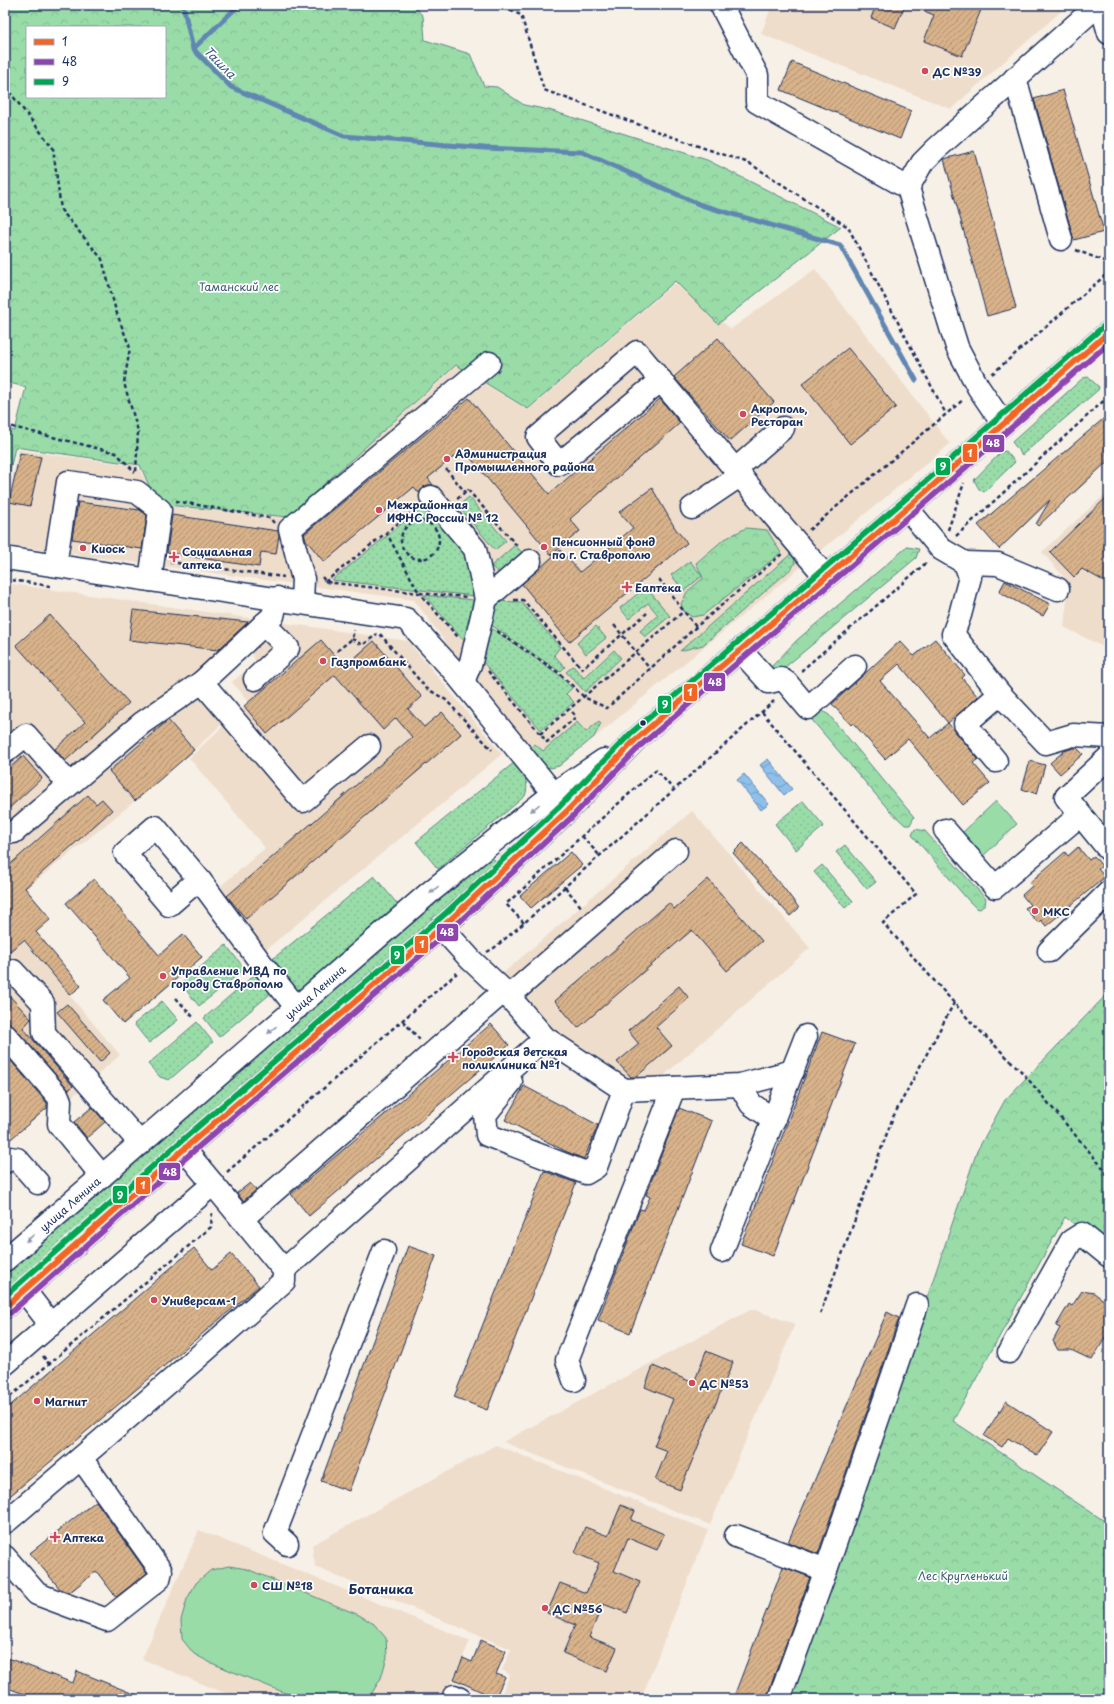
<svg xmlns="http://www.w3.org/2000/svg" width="1114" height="1704" viewBox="0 0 1114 1704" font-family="'Playpen Sans',sans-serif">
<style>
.built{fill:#eeddcb}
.grass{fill:url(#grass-dots);stroke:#5a8683}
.forest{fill:url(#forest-crowns);stroke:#5a8683;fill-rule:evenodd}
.park{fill:#99dca8;stroke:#5a8683}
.water{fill:url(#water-waves);stroke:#6086b2}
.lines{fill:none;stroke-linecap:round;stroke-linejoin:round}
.stream{stroke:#6086b2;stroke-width:5}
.building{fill:url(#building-hatch);stroke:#1b2f5e;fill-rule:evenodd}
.minor-casing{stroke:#1b2f5e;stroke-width:25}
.major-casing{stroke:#1b2f5e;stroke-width:25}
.path{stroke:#1b2f5e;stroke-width:2.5;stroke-dasharray:4 3;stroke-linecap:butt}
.minor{stroke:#fff;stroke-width:22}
.major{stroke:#fff;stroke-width:22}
.bus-1-casing{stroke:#fff;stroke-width:9}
.bus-2-casing{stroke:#fff;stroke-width:9}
.bus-3-casing{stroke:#fff;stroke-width:9}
.bus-1{stroke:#f26522;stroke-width:6}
.bus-2{stroke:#8e44ad;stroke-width:6}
.bus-3{stroke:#00a651;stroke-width:6}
.oneway{fill:#8d97ae}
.poi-dot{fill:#d1495b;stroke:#fff;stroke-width:1.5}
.bus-dot{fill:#1b2f5e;stroke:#fff;stroke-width:1.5}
.labels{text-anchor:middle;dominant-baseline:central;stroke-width:3.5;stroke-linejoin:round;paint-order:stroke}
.poi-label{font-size:11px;font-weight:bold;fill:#1b2f5e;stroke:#fff;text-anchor:start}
.park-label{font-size:11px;fill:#3a5a70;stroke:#fff}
.street-label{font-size:11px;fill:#1b2f5e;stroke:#fff}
.water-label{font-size:12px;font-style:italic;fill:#3e5a88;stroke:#fff}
.quarter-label{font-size:13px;font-weight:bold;fill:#1b2f5e;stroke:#fff}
.line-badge{stroke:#fff;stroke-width:1.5}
.badge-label{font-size:11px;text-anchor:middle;font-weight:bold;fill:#fff}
</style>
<defs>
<pattern id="grass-dots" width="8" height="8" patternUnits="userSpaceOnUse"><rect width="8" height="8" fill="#99dca8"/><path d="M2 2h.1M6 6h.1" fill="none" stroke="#83bd93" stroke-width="1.8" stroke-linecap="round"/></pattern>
<pattern id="forest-crowns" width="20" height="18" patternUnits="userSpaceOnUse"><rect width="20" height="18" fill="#99dca8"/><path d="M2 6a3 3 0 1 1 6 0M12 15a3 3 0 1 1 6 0" fill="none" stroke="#83bd93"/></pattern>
<pattern id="water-waves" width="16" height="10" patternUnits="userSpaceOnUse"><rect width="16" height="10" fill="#8ec0ea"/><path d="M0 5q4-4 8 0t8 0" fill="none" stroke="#739cc1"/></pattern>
<pattern id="building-hatch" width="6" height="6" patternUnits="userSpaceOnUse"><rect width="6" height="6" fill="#d8b289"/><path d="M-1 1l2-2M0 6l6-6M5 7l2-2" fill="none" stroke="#ae9173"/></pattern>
</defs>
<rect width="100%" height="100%" fill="#f7f0e7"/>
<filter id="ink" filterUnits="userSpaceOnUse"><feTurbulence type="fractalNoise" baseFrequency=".025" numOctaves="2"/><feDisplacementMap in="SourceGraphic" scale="8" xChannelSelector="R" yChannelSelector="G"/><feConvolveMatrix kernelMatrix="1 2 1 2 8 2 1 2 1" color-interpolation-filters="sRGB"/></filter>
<g filter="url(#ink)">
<!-- built -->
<g class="built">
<polygon points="772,5 1068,5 951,109 761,34"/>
<polygon points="815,269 950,444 560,766 550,768 542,766 528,751 414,600 5,545 5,520 18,450 138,466 158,505 288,518 456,366 528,410 675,283 731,329"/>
<polygon points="1104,495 1109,498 1109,650 1064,627 1069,583 1042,552"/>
<polygon points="5,583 263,620 204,673 237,710 194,750 135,801 5,906"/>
<polygon points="278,622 408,641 502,754 263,952 215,891 265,848 189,758 249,702 232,682 256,662 249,649"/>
<polygon points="692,811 810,948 630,1105 546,1053 487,987"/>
<polygon points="5,919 120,1055 67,1101 5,1030"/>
<polygon points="752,1309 795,1324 710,1525 503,1442"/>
<polygon points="496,1445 708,1530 641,1699 511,1699 501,1695 510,1675 502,1670 511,1649 315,1567 312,1545"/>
<polygon points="199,1530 470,1641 444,1699 239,1699 142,1659"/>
</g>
<!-- grass -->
<g class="grass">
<polygon points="1088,377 1099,387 1098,390 1022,455 1012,442 1083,378"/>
<polygon points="1006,451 1015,462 984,492 979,489 974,480 1001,452"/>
<polygon points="469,497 506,541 495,550 458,506"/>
<polygon points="426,504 476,563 483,597 332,580"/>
<polygon points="515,545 529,560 506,580 491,566"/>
<polygon points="793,552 795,563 792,568 703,645 680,651"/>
<polygon points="690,561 702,576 684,591 671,575"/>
<polygon points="646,587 670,616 645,637 640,631 658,615 648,603 629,619 620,608"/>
<polygon points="424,595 483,601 471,649"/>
<polygon points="489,601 521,602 560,647 554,655 565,667 560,672 484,620"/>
<polygon points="484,623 558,674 572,688 566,694 574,702 541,730 476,654"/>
<polygon points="596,626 606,638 586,654 577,643"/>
<polygon points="614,650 621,658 585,692 566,672 573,666 584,678"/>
<polygon points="599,721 601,723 594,737 559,766 551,768 542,766 528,750 535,744 543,751 577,722 586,732"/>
<path d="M 515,762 C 523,773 530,782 525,796 L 438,869 L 416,842 Z"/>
<polygon points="803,801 824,826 796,850 775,824"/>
<polygon points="845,845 876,882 867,889 836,852"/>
<polygon points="490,858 494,859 496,866 5,1290 5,1274 437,901"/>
<polygon points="822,865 853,901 845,908 814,872"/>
<polygon points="374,876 399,906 296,992 269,962"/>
<polygon points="226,945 245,969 199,1006 181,984"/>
<polygon points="260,970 269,981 269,995 219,1037 204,1018"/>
<polygon points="162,1001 178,1020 149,1043 134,1024"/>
<polygon points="197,1022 213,1042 169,1080 160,1077 148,1064"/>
</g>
<!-- forest -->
<g class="forest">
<path d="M 5,5 L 413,5 L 423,16 L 425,40 L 470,54 L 484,86 L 497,87 L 524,105 L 549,110 L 707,160 L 841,227 L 718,324 L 675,281 L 528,409 L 456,365 L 288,517 L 157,504 L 140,465 L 15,447 L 5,494 L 5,429 L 15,431 L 26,387 L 5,382 ZM 27,27 L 165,27 L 165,97 L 27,97 Z"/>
<polygon points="746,528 767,530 781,553 703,615 692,617 684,611 681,604 687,592 703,578 696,563 723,540"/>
<polygon points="907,547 919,549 916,558 778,673 771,667 797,640"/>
<polygon points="821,710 829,715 914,817 910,825 905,825 888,809 812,720 816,712"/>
<polygon points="915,829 925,831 986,899 985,905 980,909 976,908 968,900 912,835"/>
<polygon points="1109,992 1109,1251 1065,1217 953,1421 1109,1524 1109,1699 790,1699 977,1151 1005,1100"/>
</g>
<!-- park -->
<g class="park">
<polygon points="996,801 1017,824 982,857 961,834"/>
<polygon points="229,1566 247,1569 359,1615 374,1624 386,1638 387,1657 381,1678 369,1698 300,1699 209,1662 194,1654 182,1639 181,1620 187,1599 196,1583 211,1570"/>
</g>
<!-- water -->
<g class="water">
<polygon points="768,759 792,789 784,795 760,765"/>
<polygon points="744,774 769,804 761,810 737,780"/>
</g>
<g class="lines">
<!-- stream -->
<g class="stream">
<polyline points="183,5 193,49 231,87 344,136 484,148 582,152 701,205 840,245 916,380"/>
<polyline points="193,49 239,5"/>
</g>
</g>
<!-- building -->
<g class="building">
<polygon points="876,5 905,5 895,28 871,18"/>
<polygon points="909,5 983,5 962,56 924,41 934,15"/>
<polygon points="792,62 911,111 900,139 781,90"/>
<polygon points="1063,90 1104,232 1074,240 1034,99"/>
<polygon points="974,151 1016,308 987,316 944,159"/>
<polygon points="718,338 774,402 730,441 674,377"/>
<polygon points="848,348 896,407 850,444 802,384"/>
<polygon points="469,398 549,494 660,399 680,423 570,519 580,531 551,555 463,449 428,478 433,485 428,485 423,487 419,493 414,487 324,562 306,540 304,534"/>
<polygon points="1109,414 1109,460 1038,526 1036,524 1050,500 999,549 978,525"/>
<polygon points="20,453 41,457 30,506 9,502"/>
<polygon points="652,488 675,528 687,543 569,642 522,584 560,550 580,572 633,528 619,512"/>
<polygon points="1109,495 1109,584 1082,569 1074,577 1050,552"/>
<polygon points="78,502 140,510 147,515 142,549 72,539"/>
<polygon points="172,515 278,531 279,535 276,554 261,552 259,567 168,553 167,552"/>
<polygon points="1005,581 1050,604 1043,616 999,592"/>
<polygon points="133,610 248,622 218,650 129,640"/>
<polygon points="50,615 129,703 65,761 55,749 85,722 16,645"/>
<path d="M 935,639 L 965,675 L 962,678 L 978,697 L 948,723 L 978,759 L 973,763 L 990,783 L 963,805 L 908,739 L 885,759 L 853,723 L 851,725 L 832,704 L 900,641 L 914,656 ZM 899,664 L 948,723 L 930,738 L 880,681 Z"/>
<polygon points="321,640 344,667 374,641 422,697 408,709 424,727 442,712 461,734 246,919 227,896 412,737 396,718 383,730 335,675 267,734 244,706"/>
<polygon points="168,720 194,750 135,801 109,771"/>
<polygon points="1074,748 1077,748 1083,754 1060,774 1050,763 1064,751"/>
<polygon points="23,756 42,778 5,812 5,772"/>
<polygon points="1030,761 1045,765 1037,794 1022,789"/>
<polygon points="88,795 96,804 102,799 112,810 25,888 51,919 36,932 81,986 70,995 24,940 5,955 5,869"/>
<polygon points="743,843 783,887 799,908 790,916 733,853"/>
<polygon points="1078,847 1089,860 1094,856 1102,866 1098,869 1105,877 1046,926 1041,920 1038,923 1025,908 1030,905 1022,895 1032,886 1029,883 1065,852 1068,856"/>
<polygon points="571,852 582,865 531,908 520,896"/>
<polygon points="94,879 159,955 183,934 202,957 123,1024 103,1000 130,978 66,903"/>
<polygon points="708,879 762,941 727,971 692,930 578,1028 555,1001 669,903 674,909"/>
<polygon points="679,986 689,998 656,1027 672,1046 636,1077 631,1077 617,1062 639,1044 628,1031"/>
<polygon points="5,991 31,1019 23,1028 73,1086 69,1090 14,1027 9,1023 5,1023"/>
<polygon points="67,1004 110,1053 100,1062 57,1012"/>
<polygon points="491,1024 509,1045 309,1216 291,1194"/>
<polygon points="822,1032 855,1044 773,1256 741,1244"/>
<polygon points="5,1054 47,1103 47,1108 5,1144"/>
<polygon points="524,1086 598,1125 584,1159 565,1151 505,1120"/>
<polygon points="92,1107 105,1122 87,1138 74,1122"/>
<polygon points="679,1108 712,1121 630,1333 598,1320 640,1209 644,1210 650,1197 646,1195"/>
<polygon points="544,1171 576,1183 487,1410 454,1397"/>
<polygon points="250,1183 256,1190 243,1201 237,1193"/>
<polygon points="408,1246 436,1256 349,1491 321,1481"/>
<polygon points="194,1248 212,1270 231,1254 259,1286 5,1500 5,1410"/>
<polygon points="1082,1291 1094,1293 1109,1304 1109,1331 1092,1360 1071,1350 1058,1350 1053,1341 1060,1328 1056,1326 1069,1304 1072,1306"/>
<polygon points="887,1312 899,1318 818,1554 788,1542"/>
<polygon points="706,1351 733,1362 680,1490 655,1480 667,1451 654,1446 673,1399 645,1387 653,1366 694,1383"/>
<polygon points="1006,1401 1053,1432 1037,1456 1008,1438 1002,1447 984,1436"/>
<polygon points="96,1501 147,1573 116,1597 96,1571 69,1593 60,1589 30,1553"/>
<polygon points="621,1505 635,1511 631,1520 664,1534 657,1550 628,1538 614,1571 640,1582 627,1613 603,1604 589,1637 617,1648 607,1671 563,1653 575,1625 547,1613 560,1583 586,1593 599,1563 575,1553 585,1527 608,1536"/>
<polygon points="783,1567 810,1577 766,1699 733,1699"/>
<polygon points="481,1640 506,1651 496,1674 505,1677 495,1698 454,1679 463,1658 472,1662"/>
<polygon points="5,1657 73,1683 77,1671 146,1699 38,1699 5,1687"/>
</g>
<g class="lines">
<defs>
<g id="minor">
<polyline points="721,5 757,75 757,102 908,188 957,347 978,387 1003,424"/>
<polyline points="1101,5 1109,33"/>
<polyline points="1015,78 1061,239"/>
<polyline points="908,188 922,163 936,149 1098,5"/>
<path d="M 661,380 L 559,464 L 538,437 L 637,352 C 700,427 762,503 826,577"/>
<polyline points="736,469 783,428"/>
<polyline points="431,497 475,549 486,599"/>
<polyline points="692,508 741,475"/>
<polyline points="907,508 941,549 965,563 970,577 960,615 953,634 1000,694 1046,743 1073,735 1109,737"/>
<polyline points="5,558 406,619 452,669 565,808"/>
<polyline points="965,563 998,564 1058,589"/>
<polyline points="55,565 68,482 137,492 160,510 150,580"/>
<polyline points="302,602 303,579 290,529 489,363"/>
<polyline points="740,650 769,682 781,679 787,683 808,708 855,666"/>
<polyline points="255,679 288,648 264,624"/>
<polyline points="202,682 303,801 369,746"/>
<polyline points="463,682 471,662 486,599 530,561"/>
<polyline points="5,752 26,735 69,784"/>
<polyline points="1109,757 1066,797 1109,850"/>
<polyline points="996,761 965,724 1000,694"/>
<polyline points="945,830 995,887 1080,815"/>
<polyline points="14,832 142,723 202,682 273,616 277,598"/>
<polyline points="199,879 169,905 125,853 155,827 199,879 261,963 297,1008"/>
<polyline points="441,927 471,960 504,991 545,1038 624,1090 740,1085 793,1071"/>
<polyline points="1049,951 1109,892"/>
<polyline points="13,971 43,1003 44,1033 140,1143"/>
<polyline points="508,997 676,851"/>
<polyline points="5,1035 58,1096 60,1101 59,1124 102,1176"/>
<polyline points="511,1082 485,1115 487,1135 586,1173 596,1167 624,1090"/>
<polyline points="740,1085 751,1104 774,1120"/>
<polyline points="5,1162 10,1158 17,1159 38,1183"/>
<polyline points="242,1219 504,991"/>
<polyline points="722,1251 806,1036"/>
<polyline points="606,1261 674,1088"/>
<polyline points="284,1270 545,1038"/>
<polyline points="24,1290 51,1325"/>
<polyline points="1009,1352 1071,1241 1082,1234 1109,1256"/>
<polyline points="5,1364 213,1184"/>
<polyline points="574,1380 567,1360 604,1267"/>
<path d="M 5,1519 L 7,1521 C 100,1442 193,1363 284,1281 L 284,1270 L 184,1149"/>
<polyline points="736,1536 826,1570"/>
<polyline points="287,1544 275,1533 384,1251"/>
<polyline points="5,1557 37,1594 107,1620 159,1579 161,1571 81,1458"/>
<polyline points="454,1696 460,1699"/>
<polyline points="779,1699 826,1570 917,1305"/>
</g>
<g id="major">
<polyline points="5,1260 429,893 553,794 604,760"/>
<polyline points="5,1307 184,1149 451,919 567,811 636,739 907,508 1109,332"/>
</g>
</defs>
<!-- minor casing -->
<use href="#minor" class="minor-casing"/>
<!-- major casing -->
<use href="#major" class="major-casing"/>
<!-- path -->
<g class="path">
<polyline points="497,5 521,15 544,90 695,145 749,163 848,227 946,414"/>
<polyline points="5,86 53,148 61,210 102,259 116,311 130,348 124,383 138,431 136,473"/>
<polyline points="1076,250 1109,263"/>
<polyline points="992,374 1109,272"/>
<polyline points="5,425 116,453 135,472"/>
<polyline points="446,469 465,492"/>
<polyline points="457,499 468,490 518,547"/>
<polyline points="176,501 270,518 274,523"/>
<circle cx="420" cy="540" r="19"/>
<polyline points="809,530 964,399"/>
<polyline points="948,530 964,483"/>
<polyline points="386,532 419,593 467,597"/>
<polyline points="956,536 1109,396"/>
<polyline points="170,562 284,577"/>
<polyline points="322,577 326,582 419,593 458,637"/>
<polyline points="5,579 50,586"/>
<polyline points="659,579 696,627"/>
<polyline points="325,582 418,507"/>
<polyline points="514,600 523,600 582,669 647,613"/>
<polyline points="614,625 650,669"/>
<polyline points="497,631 559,673 584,697 607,708 696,627 783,553"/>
<polyline points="380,634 426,688 446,700 492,750"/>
<polyline points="352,639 363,645 377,634"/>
<polyline points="337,651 352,639 354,630"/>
<polyline points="488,671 547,742 576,717 570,709"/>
<polyline points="801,671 927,562"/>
<polyline points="762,712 916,894 883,923 971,1022 1022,1072 1109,1175"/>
<polyline points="540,734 684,611"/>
<polyline points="582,836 599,855"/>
<polyline points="565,887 582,908"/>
<polyline points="524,923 506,904 648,777 656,770 673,789"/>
<polyline points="487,952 494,948 524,923 774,701"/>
<polyline points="176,998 194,1018"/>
<polyline points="403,1021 420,1040"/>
<polyline points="227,1172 457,973"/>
<polyline points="820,1314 893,1117 954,1003"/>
<polyline points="43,1356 49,1364"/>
<polyline points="5,1401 211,1227 212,1213"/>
</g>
<!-- minor -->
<use href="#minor" class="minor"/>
<!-- major -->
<use href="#major" class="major"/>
<defs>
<polyline id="bus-1" points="5,1307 184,1149 451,919 567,811 636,739 907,508 1109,332"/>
<polyline id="bus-2" points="10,1313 189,1155 456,925 572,817 641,745 912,514 1109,343"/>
<polyline id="bus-3" points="5,1296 179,1143 446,913 561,805 631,733 902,502 1104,326"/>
</defs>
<!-- bus-1 casing -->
<use href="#bus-1" class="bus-1-casing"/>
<!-- bus-2 casing -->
<use href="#bus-2" class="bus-2-casing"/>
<!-- bus-3 casing -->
<use href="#bus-3" class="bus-3-casing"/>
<!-- bus-1 -->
<use href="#bus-1" class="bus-1"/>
<!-- bus-2 -->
<use href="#bus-2" class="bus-2"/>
<!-- bus-3 -->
<use href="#bus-3" class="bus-3"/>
</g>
<!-- one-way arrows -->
<defs><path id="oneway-solid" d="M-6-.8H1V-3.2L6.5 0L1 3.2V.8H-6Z"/></defs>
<g class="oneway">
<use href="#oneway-solid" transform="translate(535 808) rotate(141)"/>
<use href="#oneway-solid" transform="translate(434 890) rotate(141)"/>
<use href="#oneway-solid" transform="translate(272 1030) rotate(139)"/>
<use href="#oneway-solid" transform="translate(30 1238) rotate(139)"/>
</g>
</g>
<!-- markers -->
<g class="poi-dot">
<circle cx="925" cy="71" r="4"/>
<circle cx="743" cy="414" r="4"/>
<circle cx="447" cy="459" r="4"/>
<circle cx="379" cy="510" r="4"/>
<circle cx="544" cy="547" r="4"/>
<circle cx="83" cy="548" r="4"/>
<path d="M172 551h4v4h4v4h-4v4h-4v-4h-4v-4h4z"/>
<path d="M625 581h4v4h4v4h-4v4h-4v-4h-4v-4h4z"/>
<circle cx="323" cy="661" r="4"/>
<circle cx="1035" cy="911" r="4"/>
<circle cx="163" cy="976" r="4"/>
<path d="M451 1051h4v4h4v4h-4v4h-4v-4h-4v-4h4z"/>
<circle cx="154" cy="1300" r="4"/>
<circle cx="692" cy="1383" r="4"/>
<circle cx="37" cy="1401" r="4"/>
<path d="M53 1531h4v4h4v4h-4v4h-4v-4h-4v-4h4z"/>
<circle cx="254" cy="1585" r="4"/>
<circle cx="545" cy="1608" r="4"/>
</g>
<circle class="bus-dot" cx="643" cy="723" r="3.5"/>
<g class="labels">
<!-- poi labels -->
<g class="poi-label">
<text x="933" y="71">ДС №39</text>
<text x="751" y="408">Акрополь,<tspan x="751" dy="13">Ресторан</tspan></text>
<text x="455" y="453">Администрация<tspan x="455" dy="13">Промышленного района</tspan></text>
<text x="387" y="504">Межрайонная<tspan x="387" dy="13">ИФНС России № 12</tspan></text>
<text x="552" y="541">Пенсионный фонд<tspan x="552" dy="13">по г. Ставрополю</tspan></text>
<text x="91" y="548">Киоск</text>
<text x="182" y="551">Социальная<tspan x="182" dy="13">аптека</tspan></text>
<text x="635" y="587">Еаптека</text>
<text x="331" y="661">Газпромбанк</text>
<text x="1043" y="911">МКС</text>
<text x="171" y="970">Управление МВД по<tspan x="171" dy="13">городу Ставрополю</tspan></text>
<text x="462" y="1051">Городская детская<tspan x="462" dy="13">поликлиника №1</tspan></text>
<text x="162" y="1300">Универсам-1</text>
<text x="700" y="1383">ДС №53</text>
<text x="45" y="1401">Магнит</text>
<text x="63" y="1537">Аптека</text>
<text x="262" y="1585">СШ №18</text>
<text x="553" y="1608">ДС №56</text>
</g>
<!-- park labels -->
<g class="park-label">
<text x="239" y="286">Таманский лес</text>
<text x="963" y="1575">Лес Кругленький</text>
</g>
<!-- street labels -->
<g class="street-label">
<text transform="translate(315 992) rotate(-41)">улица Ленина</text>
<text transform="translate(70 1204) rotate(-41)">улица Ленина</text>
</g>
<!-- water labels -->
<g class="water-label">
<text transform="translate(220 62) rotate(45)">Ташла</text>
</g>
<!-- quarter labels -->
<g class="quarter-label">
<text x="381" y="1588">Ботаника</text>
</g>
</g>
<g class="line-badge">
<rect x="982" y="434" width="23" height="19" rx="4" fill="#8e44ad"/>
<rect x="962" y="443" width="16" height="20" rx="4" fill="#f26522"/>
<rect x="935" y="457" width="16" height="19" rx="4" fill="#00a651"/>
<rect x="703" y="672" width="23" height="20" rx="4" fill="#8e44ad"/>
<rect x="683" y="683" width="15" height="19" rx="4" fill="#f26522"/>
<rect x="657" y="695" width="15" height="19" rx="4" fill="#00a651"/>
<rect x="436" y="923" width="23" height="19" rx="4" fill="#8e44ad"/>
<rect x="414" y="935" width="15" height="19" rx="4" fill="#f26522"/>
<rect x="390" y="945" width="15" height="20" rx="4" fill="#00a651"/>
<rect x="158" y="1162" width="23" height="19" rx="4" fill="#8e44ad"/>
<rect x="135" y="1176" width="16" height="19" rx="4" fill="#f26522"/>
<rect x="112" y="1185" width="16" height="19" rx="4" fill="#00a651"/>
</g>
<g class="badge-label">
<text x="993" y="447">48</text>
<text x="970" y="457">1</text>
<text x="943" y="470">9</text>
<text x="715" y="686">48</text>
<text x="690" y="696">1</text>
<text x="665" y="708">9</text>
<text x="447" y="936">48</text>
<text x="422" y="948">1</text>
<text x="397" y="959">9</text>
<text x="170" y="1176">48</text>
<text x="143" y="1189">1</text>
<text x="120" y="1199">9</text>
</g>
<!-- margin -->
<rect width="1114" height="1704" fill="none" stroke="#fff" stroke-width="20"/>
<rect x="10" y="10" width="1094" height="1684" fill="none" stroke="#1b2f5e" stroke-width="1.5" filter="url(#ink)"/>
<!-- legend -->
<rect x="26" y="26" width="140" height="72" fill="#ffffff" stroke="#a4acbf"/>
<rect x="34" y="39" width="20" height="6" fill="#f26522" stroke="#a4acbf"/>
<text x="62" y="46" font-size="12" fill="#1b2f5e">1</text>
<rect x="34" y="59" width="20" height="6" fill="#8e44ad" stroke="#a4acbf"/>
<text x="62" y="66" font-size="12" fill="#1b2f5e">48</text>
<rect x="34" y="79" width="20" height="6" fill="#00a651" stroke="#a4acbf"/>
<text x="62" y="86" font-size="12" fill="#1b2f5e">9</text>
</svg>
